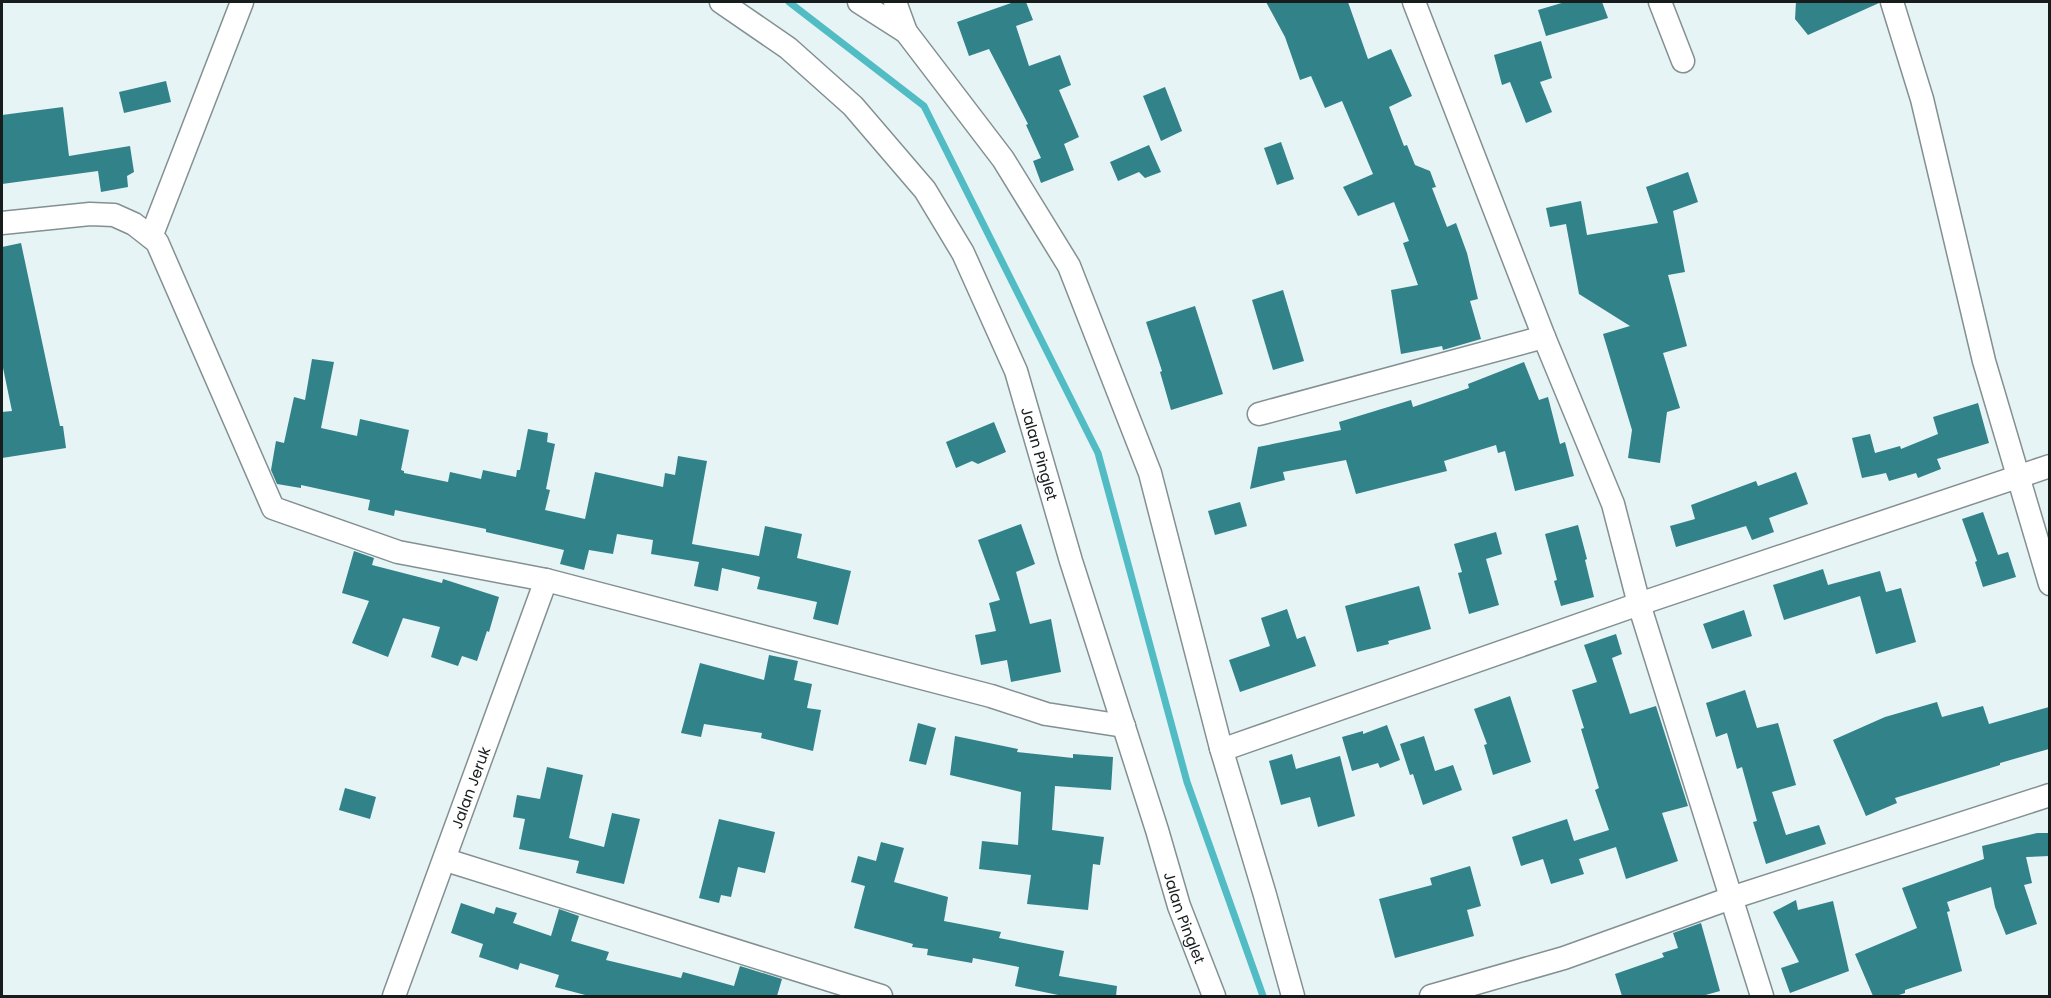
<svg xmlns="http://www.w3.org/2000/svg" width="2051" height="998" viewBox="0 0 2051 998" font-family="Poppins,sans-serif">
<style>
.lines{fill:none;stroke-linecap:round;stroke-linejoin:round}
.stream{stroke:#52bcc5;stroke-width:7}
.building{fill:#318289}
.minor-casing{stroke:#839091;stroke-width:25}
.minor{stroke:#fff;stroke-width:22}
.labels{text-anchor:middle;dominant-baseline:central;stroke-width:6;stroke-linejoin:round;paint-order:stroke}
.street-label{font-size:15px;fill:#171c1d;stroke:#e6f4f5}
</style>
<rect width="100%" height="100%" fill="#e6f4f5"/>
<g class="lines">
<!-- stream -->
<polyline class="stream" points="789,2 924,106 1098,453 1187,782 1263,996"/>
</g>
<!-- building -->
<g class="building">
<polygon points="1014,2 1026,2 1033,20 1016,26 1029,66 1060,55 1071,85 1059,90 1079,137 1064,144 1074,170 1041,183 1033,161 1041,158 1026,125 1028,124 989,49 969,56 957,22"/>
<polygon points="1266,2 1348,2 1368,59 1391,49 1412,96 1389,107 1404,146 1407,145 1415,165 1430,171 1436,187 1432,188 1447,227 1456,223 1467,253 1478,299 1470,301 1481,339 1443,350 1442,346 1401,354 1391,290 1418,285 1403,243 1409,241 1394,202 1358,216 1343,187 1373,174 1342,101 1325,108 1311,76 1300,80 1285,37"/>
<polygon points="1565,2 1602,2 1608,18 1546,36 1538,10"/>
<polygon points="1796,2 1879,2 1879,3 1808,35 1795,19"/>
<polygon points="1541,41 1552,78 1540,82 1552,112 1526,123 1510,82 1502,85 1494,55"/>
<polygon points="166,81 171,102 124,113 119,92"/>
<polygon points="1165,87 1182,131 1161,141 1143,96"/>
<polygon points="63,107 69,156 130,146 134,172 127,176 128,187 101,192 98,171 2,184 2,115"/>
<polygon points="1281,142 1294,179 1277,185 1264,148"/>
<polygon points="1149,145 1161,172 1145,178 1139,172 1118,181 1110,162"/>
<polygon points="1688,172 1698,202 1673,211 1685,272 1668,275 1687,346 1663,353 1680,408 1667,412 1660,463 1628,458 1632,430 1603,334 1630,326 1579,294 1566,224 1550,227 1546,208 1581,201 1587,235 1658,223 1646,187"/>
<polygon points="21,243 60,426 63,426 66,448 2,458 2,412 12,411 2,363 2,247"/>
<polygon points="1283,290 1304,361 1273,370 1252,300"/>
<polygon points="1195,306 1223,394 1171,410 1160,372 1162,371 1146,322"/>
<polygon points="312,359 334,362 321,428 357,436 360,419 409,430 401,470 404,471 404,473 448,482 450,472 481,479 483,470 516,477 517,470 520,470 528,429 548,433 547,442 555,444 546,489 550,490 545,510 585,519 595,472 663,487 665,473 675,475 678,456 707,461 692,544 759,556 765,526 802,534 797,558 851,571 838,625 813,619 817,602 757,589 760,577 722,568 718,591 694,586 699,562 651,554 653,540 617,534 613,554 589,550 584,570 560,564 564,550 486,532 486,529 395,510 394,516 368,510 370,500 301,485 301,488 277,484 271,470 276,441 284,443 294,397 305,400"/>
<polygon points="1524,362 1539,400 1548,397 1560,444 1565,442 1574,476 1515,491 1505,451 1498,453 1496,445 1444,461 1447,471 1356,494 1346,460 1283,472 1285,480 1250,489 1258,447 1341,430 1339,422 1411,400 1413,407 1469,388 1468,384"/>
<polygon points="1978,403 1989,443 1937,459 1941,469 1918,478 1916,473 1889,481 1886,473 1862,478 1852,438 1870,434 1875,453 1900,446 1901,449 1938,434 1933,417"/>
<polygon points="994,422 1006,452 978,464 972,461 956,468 946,442"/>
<polygon points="1796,472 1808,504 1769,518 1774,532 1752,540 1746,526 1676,547 1670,526 1695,519 1691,505 1756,481 1758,486"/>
<polygon points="1240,502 1247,526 1215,535 1208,511"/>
<polygon points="1983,512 1998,555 2008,552 2016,577 1983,587 1975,562 1977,561 1962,519"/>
<polygon points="1021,524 1035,564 1016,572 1030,624 1051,619 1061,672 1011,682 1007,660 981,665 975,635 996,631 989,603 1000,600 978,540"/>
<polygon points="1578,525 1587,559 1585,560 1594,597 1561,606 1554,581 1557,580 1545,534"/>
<polygon points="1496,532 1502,554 1486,559 1499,605 1469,614 1458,573 1462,572 1454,544"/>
<polygon points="354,551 374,558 372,565 442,583 443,579 499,597 489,632 487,631 477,661 462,656 458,666 431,657 440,627 403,618 388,657 352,643 369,601 342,593"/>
<polygon points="1823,569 1828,585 1880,571 1886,592 1901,588 1916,642 1876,654 1860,596 1784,620 1773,585"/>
<polygon points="1419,586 1431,629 1388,641 1389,644 1357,652 1345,606"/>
<polygon points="1287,609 1297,639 1305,636 1316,666 1240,692 1229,660 1270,646 1261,618"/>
<polygon points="1744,610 1752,636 1712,649 1703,624"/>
<polygon points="1616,634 1622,654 1612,658 1630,714 1656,706 1688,806 1662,813 1678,861 1626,879 1616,847 1579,859 1584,874 1551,884 1543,859 1521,866 1512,837 1567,819 1574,841 1609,830 1595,790 1599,788 1581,729 1584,728 1572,690 1597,682 1584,645"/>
<polygon points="769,655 798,661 794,680 812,684 807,708 821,710 813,751 761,738 762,733 704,724 701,737 681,733 700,663 764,680"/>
<polygon points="1745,690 1757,728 1778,723 1796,785 1772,792 1786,835 1819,825 1826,844 1766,864 1753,822 1757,821 1742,767 1737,769 1727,733 1716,737 1706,703"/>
<polygon points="1510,696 1531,762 1493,775 1484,745 1487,744 1474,709"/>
<polygon points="1937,702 1942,717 1983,706 1989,724 2049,707 2049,749 2000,763 2000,765 1895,798 1897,803 1866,816 1833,740 1885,717"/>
<polygon points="918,723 936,728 926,765 909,761"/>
<polygon points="1387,725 1400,760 1380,768 1378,763 1352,771 1342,737 1363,731 1363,734"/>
<polygon points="955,736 1018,749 1017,752 1073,758 1073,754 1113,757 1111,790 1055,786 1052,830 1104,837 1100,865 1093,864 1088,910 1027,904 1031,875 979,869 982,841 1018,845 1021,792 950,775"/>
<polygon points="1424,736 1435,771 1453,765 1462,790 1423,805 1413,774 1410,775 1400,744"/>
<polygon points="1292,754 1296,769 1340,756 1355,816 1318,827 1310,797 1281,805 1269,761"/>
<polygon points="547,767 583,775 569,838 604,847 612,813 640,819 624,884 576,873 579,861 519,849 525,819 513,817 517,795 540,799"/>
<polygon points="345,788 376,797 370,819 339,810"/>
<polygon points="719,819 775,832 765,873 738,867 731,897 721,895 719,903 699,898"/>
<polygon points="2037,833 2049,833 2049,856 2026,857 2032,883 2024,885 2037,924 2006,935 1995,907 1991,887 1947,902 1950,911 1947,912 1962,971 1905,990 1905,993 1896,996 1873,996 1855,954 1917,928 1902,888 1984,859 1982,846"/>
<polygon points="881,842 904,848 894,882 948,897 944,921 1001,932 999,938 1064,951 1059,976 1117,986 1116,996 1063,996 1015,986 1019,967 973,958 972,963 927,955 928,949 912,947 913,944 854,928 865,886 851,882 858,856 876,861"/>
<polygon points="1470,866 1481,906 1467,910 1474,936 1395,958 1379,899 1432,885 1430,878"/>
<polygon points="1796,900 1798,910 1833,901 1849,971 1790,993 1781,968 1799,962 1773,912"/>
<polygon points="461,903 494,914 496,907 517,913 513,923 551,936 559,909 579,916 571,941 609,952 606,960 681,978 683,972 734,986 740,966 782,979 777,996 589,996 555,987 559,975 520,963 518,970 479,957 483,944 451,933"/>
<polygon points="1701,923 1720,991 1702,996 1622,996 1615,974 1664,957 1662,953 1678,948 1673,933"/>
</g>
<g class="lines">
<defs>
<g id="minor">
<path id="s1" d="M 721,2 L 788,48 L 853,106 L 925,190 L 963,253 L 1016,371 L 1071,561 L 1157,830 L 1179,906 L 1214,996"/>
<polyline points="859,2 906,32 1003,159 1069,266 1150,473 1221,748 1265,895 1293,996"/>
<polyline points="895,2 906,32"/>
<polyline points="1414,2 1544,337 1613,504 1639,604 1762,996"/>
<polyline points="1660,2 1683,61"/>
<polyline points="1892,2 1922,99 1984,361 2050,584"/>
<polyline points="2,223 90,214 114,215 134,224 157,242 273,508 398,552 546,580 991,696 1046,714 1124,726"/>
<polyline points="151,237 242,2"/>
<polyline points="1259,414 1544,337"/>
<polyline points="1221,748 1230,747 1639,604 2050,466"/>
<polyline points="446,860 881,996"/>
<path id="s2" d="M 394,996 L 546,580"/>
<polyline points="1431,996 1564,958 1731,898 2050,795"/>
</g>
</defs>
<!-- minor casing -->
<use href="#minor" class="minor-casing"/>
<!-- minor -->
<use href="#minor" class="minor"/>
</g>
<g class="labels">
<!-- street labels -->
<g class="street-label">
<text stroke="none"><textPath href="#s1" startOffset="568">Jalan Pinglet</textPath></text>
<text stroke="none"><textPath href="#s2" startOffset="222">Jalan Jeruk</textPath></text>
<text stroke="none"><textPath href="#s1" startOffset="1054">Jalan Pinglet</textPath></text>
</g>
</g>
<!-- border -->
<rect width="2051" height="998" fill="none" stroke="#171c1d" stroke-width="6"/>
</svg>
